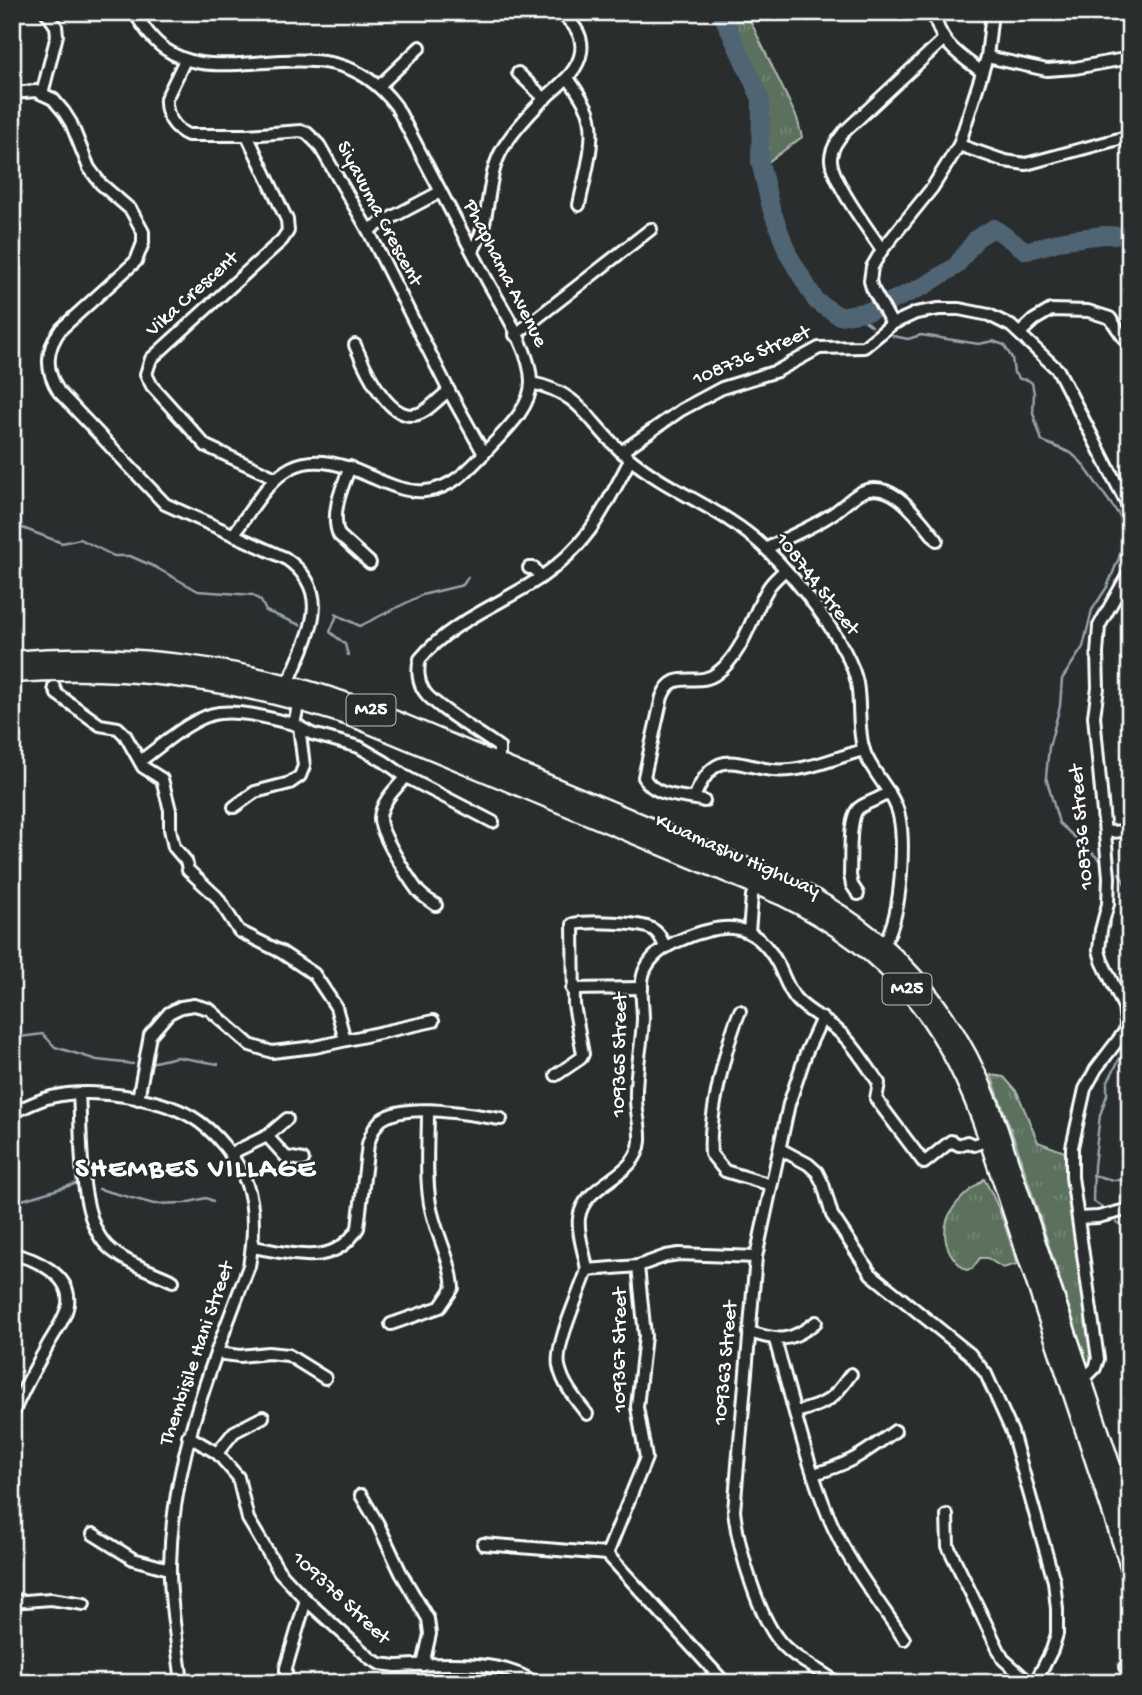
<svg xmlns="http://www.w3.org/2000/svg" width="1142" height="1695" viewBox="0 0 1142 1695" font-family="'Gochi Hand',sans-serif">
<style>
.grass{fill:url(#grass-tufts);stroke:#adb8ae;stroke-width:2}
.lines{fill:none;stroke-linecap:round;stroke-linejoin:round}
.stream{stroke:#95a3ab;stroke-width:2.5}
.river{stroke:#4f6573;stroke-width:18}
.minor-casing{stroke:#fff;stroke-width:16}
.primary-casing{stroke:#fff;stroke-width:21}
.minor{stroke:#2a2d2e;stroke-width:10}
.primary{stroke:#2a2d2e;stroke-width:16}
.labels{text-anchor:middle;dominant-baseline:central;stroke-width:5;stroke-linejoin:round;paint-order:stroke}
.shield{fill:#2a2d2e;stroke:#bfc0c0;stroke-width:2}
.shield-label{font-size:19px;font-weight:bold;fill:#fff}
.street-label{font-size:21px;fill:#fff;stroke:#2a2d2e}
.district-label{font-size:28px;font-weight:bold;letter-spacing:2px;fill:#fff;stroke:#2a2d2e}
</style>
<defs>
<pattern id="grass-tufts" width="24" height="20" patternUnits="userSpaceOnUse" patternTransform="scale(1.75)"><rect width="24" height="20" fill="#5b715d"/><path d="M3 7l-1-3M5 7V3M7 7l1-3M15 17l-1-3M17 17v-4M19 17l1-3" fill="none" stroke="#748675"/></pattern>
</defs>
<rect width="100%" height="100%" fill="#2a2d2e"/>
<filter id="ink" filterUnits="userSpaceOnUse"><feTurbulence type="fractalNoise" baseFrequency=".0143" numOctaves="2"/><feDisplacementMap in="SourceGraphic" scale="14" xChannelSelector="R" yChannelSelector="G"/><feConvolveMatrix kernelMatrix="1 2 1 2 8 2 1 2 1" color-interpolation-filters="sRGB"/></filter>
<g filter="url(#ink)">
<!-- grass -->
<g class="grass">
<polygon points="724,12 746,12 797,118 802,137 764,165 764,97"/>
<polygon points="991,1075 1004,1077 1017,1092 1038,1142 1067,1153 1068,1184 1093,1354 1088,1366 1017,1147"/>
<path d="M 984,1179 C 1000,1206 1008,1234 1017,1264 L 1003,1268 L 987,1258 L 980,1258 L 972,1269 L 966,1270 C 937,1248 939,1217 967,1193 C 972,1188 979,1184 984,1179 Z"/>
</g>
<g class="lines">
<!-- stream -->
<g class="stream">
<polyline points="856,314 872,326"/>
<polyline points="893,336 908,339 921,335 979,344 993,341 1004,345 1012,358 1014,373 1020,379 1028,380 1032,383 1034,393 1033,413 1042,441 1071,453 1081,462 1124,522 1126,533 1119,558 1107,587 1092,610 1083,647 1062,679 1060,706 1049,747 1046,777 1059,823 1102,862"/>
<polyline points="12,524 62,543 80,539 114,556 130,556 155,567 198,591 253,595 261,601 266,611 300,625"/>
<polyline points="335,614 360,626 422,595 463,585 468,577"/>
<polyline points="337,615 330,632 345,644 348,655"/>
<polyline points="1119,873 1130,892"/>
<path d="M 1130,911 C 1121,935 1122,959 1130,984"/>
<polyline points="12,1038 43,1034 55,1047 97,1060 133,1064"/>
<polyline points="150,1063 177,1057 218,1064"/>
<polyline points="1093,1175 1113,1180 1130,1180"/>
<polyline points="99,1189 154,1204 185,1203 206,1198 213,1201"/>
<polyline points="12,1203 75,1184"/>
<polyline points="1106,1210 1093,1201 1094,1166 1100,1115 1107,1095 1107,1083 1119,1060 1125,1054 1130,1055"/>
<polyline points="1116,1222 1130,1231"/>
</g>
<!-- river -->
<polyline class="river" points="721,12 761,99 760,162 771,208 788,254 816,301 839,316 870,311 926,285 956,266 977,238 994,228 1026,251 1065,240 1103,235 1130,236"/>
<defs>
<g id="minor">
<path d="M 134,12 C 143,26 152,40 165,49 C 188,65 212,65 238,64 C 301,60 354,49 396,106 C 426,164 457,222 487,280 C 502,308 531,350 531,382 C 531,408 505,431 489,448 C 472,467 452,489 425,491 C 405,493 386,483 369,476 C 292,441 275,474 234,534"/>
<path d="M 934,12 C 938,42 959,55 982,72"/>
<polyline points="987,57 1047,70 1075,68 1130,58"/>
<path d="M 185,60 L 166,99 C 165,114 174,129 188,135 L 247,135 L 301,131 L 307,133 L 319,145 L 368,230 L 449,391 L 484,454"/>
<polyline points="518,73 545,99"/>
<path d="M 568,78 C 575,88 583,99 588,111 C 598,136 584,179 579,205"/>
<polyline points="379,86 420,47"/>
<path d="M 12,93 L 36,91 L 53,99 L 64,112 L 71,123 L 89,168 L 101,184 L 131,210 L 143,232 L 143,243 L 136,261 L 61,329 C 45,350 45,370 59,392 L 165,504 L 285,558 C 339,595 304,641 286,689"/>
<polyline points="42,94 57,35 56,26 46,12"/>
<polyline points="247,135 287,220 288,231 282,240 151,359 146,374 152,386 206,446 276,478"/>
<polyline points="959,145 1005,161 1026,164 1130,136"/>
<polyline points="368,230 440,192"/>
<path d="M 882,250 C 869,230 829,178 831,157 C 832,147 838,140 844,132 L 943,40"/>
<path d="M 472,251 C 493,221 484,179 503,148 C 514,130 530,113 545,98 C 559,85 578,72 581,52 C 584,34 572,22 559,12"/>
<polyline points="892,324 872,288 870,281 872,267 882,250 932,188 959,145 987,57 992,12"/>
<polyline points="1021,332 1034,320 1051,310 1088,311 1110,318 1130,347"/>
<polyline points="515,335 651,229"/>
<path d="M 355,345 C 364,366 388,423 418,414 C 429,411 439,397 449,391"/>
<path d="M 531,383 C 585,393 590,428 629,458 C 671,493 726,510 765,548 C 795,577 849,643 857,683 C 861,705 857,729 864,751 C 871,771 888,786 896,806 C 907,831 901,905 890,931 C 888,938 883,943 879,949"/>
<polyline points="621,452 681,410 722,388 777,371 819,348 864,347 892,324 916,313 939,309 959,309 989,315 1011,326 1058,370 1130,510"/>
<path d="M 350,467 C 342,487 330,514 339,535 L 370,563"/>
<path d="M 766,549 C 787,537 809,529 829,516 C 840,510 849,499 860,493 C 892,476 919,519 937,540"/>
<polyline points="529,568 534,568 540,577"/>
<polyline points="54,687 57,694 100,725 118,728 125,735 143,767 162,779 170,810 170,829 174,847 186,861 188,870 217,897 239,931 281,952 314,974 336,1007 345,1040"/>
<polyline points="299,701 294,724 312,734 359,747 385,762 406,777 493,822"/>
<path d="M 140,761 C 161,746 193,716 219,713 C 243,710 271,719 294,724"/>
<path d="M 499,763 L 499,747 C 482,734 433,706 424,691 C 418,682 417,669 420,659 C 450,622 501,604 540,578 C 589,544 603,511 630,460"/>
<path d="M 406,777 C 396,788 381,802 380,818 C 379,832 409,879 418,891 C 423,897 430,901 436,905"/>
<path d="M 694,798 C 719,736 744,775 790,770 C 815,768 840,756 864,750"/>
<path d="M 704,801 C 684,795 654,798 644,777 L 662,697 C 674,666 697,689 717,673 C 743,654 751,617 767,590 C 771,582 779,576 785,570"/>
<polyline points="234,807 255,792 290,783 300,776 304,766 299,726"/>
<polyline points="1105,832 1130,831"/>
<path d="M 858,894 L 852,885 L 850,875 C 851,861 848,816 859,808 C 867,802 878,800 889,792"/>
<polyline points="749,932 752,896 757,882"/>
<polyline points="572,989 642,988"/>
<path d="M 740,1011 C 726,1044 708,1119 711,1154 L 725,1171 L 771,1185"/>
<path d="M 822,1018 L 806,1053 L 789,1104 L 756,1257 L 734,1511 C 738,1546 759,1622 784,1646 C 799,1662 820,1669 837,1683"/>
<path d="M 556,1075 L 581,1058 L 583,1054 L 574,1005 L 573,924 C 588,921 639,922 652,929 C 659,932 662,940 665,947"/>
<path d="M 79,1094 C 82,1135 77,1215 107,1246 C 124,1263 152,1271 173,1281"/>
<polyline points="138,1099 150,1035 169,1013 181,1007 194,1005 209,1009 250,1045 272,1052 315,1047 433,1021"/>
<path d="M 12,1113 C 25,1107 38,1100 51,1097 C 89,1087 158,1097 192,1117 C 214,1130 236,1157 246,1182 C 256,1208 254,1238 249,1266 C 212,1363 172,1460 170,1565 C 169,1601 178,1646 182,1683"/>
<polyline points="267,1136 286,1157 303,1160"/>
<polyline points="780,1149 808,1164 817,1172 823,1184 832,1215 871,1274 970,1354 986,1374 1012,1432 1054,1581 1057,1609 1057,1634 1052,1650 1035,1683"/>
<polyline points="230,1154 267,1136 287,1119"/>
<polyline points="1078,1218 1098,1217 1130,1209"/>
<path d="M 252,1247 C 293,1253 333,1269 358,1228 L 368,1144 C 371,1135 374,1126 381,1120 C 406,1101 471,1115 501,1119"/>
<path d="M 12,1254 C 34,1258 72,1275 68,1304 C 66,1317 56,1331 49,1343 C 36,1367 22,1390 12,1416"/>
<path d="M 587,1270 C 585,1253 577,1235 579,1218 C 584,1182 637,1178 640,1141 C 641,1127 636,1113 636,1099 C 635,1072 642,1046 643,1019 C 643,1004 639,986 644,972 C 651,954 667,945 683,939 C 724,922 754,920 778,964 C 784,976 788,991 798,1001 C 809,1012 824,1019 836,1029 C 854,1044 866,1065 879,1083 L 876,1099 L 924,1163 L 951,1141 L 959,1145 L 967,1142 L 974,1145 L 988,1140"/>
<path d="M 391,1324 L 440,1307 L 453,1288 C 451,1258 435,1233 430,1204 C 425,1174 428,1142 428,1111"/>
<path d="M 749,1332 C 779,1341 790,1343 816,1322"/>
<path d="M 775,1340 C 792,1399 805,1459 828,1515 C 846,1560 877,1599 904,1639"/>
<polyline points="216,1353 240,1356 268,1353 288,1355 325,1378"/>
<polyline points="1080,1383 1095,1368 1098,1359 1072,1177 1072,1147 1085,1089 1096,1069 1125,1031 1126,1024 1124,1007 1102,961 1099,950 1101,930 1108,904 1109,877 1094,716 1098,688 1097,654 1099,626 1130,571"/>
<path d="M 796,1412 C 827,1404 833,1400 851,1374"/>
<path d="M 587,1414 C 576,1400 563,1385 559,1366 C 555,1343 580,1293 587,1270 L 638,1266 L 666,1256 L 679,1254 L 756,1257"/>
<path d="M 188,1436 L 217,1453 L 238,1477 L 248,1519 L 279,1571 L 306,1600 L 371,1659 L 380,1664 L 396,1666 C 437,1664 502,1658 535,1683"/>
<polyline points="217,1453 234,1432 263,1417"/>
<path d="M 813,1474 C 851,1464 864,1453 895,1431"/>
<polyline points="361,1495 378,1524 401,1573 428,1619 430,1634 423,1665"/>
<polyline points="947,1515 948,1546 1003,1659 1030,1683"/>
<polyline points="93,1534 133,1559 169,1569"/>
<polyline points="483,1544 607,1554"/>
<polyline points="607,1554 646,1458 637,1407 645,1336 638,1266"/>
<polyline points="607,1554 725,1683"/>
<polyline points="12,1602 51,1599 84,1604"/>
<polyline points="1125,1667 1130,1669"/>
<polyline points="48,1682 48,1683"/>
<polyline points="286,1683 286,1668 306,1600"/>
</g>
<g id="primary">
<path d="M 12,660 C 143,648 277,671 398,721 L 790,885 C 889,934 951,1003 991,1106 L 1130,1520"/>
<path d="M 12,674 C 132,665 248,682 361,721 L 783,897 C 894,952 949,1024 988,1140 L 1130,1569"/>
</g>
</defs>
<!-- minor casing -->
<use href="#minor" class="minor-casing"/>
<!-- primary casing -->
<use href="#primary" class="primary-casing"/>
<!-- minor -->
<use href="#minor" class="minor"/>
<!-- primary -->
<use href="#primary" class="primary"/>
</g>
</g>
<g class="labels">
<!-- shield labels -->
<g class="shield">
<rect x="346.5" y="694.5" width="49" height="31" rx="5"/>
<rect x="882.5" y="973.5" width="49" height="31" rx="5"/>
</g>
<g class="shield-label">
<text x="371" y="710">M25</text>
<text x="907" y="989">M25</text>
</g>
<!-- street labels -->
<g class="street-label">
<text transform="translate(378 214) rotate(62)">Siyavuma Crescent</text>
<text transform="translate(504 274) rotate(63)">Phaphama Avenue</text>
<text transform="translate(193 295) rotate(-42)">Vika Crescent</text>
<text transform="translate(752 357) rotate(-23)">108736 Street</text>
<text transform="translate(816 585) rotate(52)">108744 Street</text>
<text transform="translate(1083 827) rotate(-95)">108736 Street</text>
<text transform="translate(737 857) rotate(24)">Kwamashu Highway</text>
<text transform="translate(621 1055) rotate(-89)">109365 Street</text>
<text transform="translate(621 1350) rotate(-90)">109367 Street</text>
<text transform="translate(198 1354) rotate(-71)">Thembisile Hani Street</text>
<text transform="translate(727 1363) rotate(-85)">109363 Street</text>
<text transform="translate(340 1599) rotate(43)">109378 Street</text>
</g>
<!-- district labels -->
<g class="district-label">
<text x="196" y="1170">SHEMBES VILLAGE</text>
</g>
</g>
<!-- margin -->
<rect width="1142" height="1695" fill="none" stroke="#2a2d2e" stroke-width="42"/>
<rect x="21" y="21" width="1100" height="1653" fill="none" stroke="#fff" stroke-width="2.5" filter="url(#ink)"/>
</svg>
